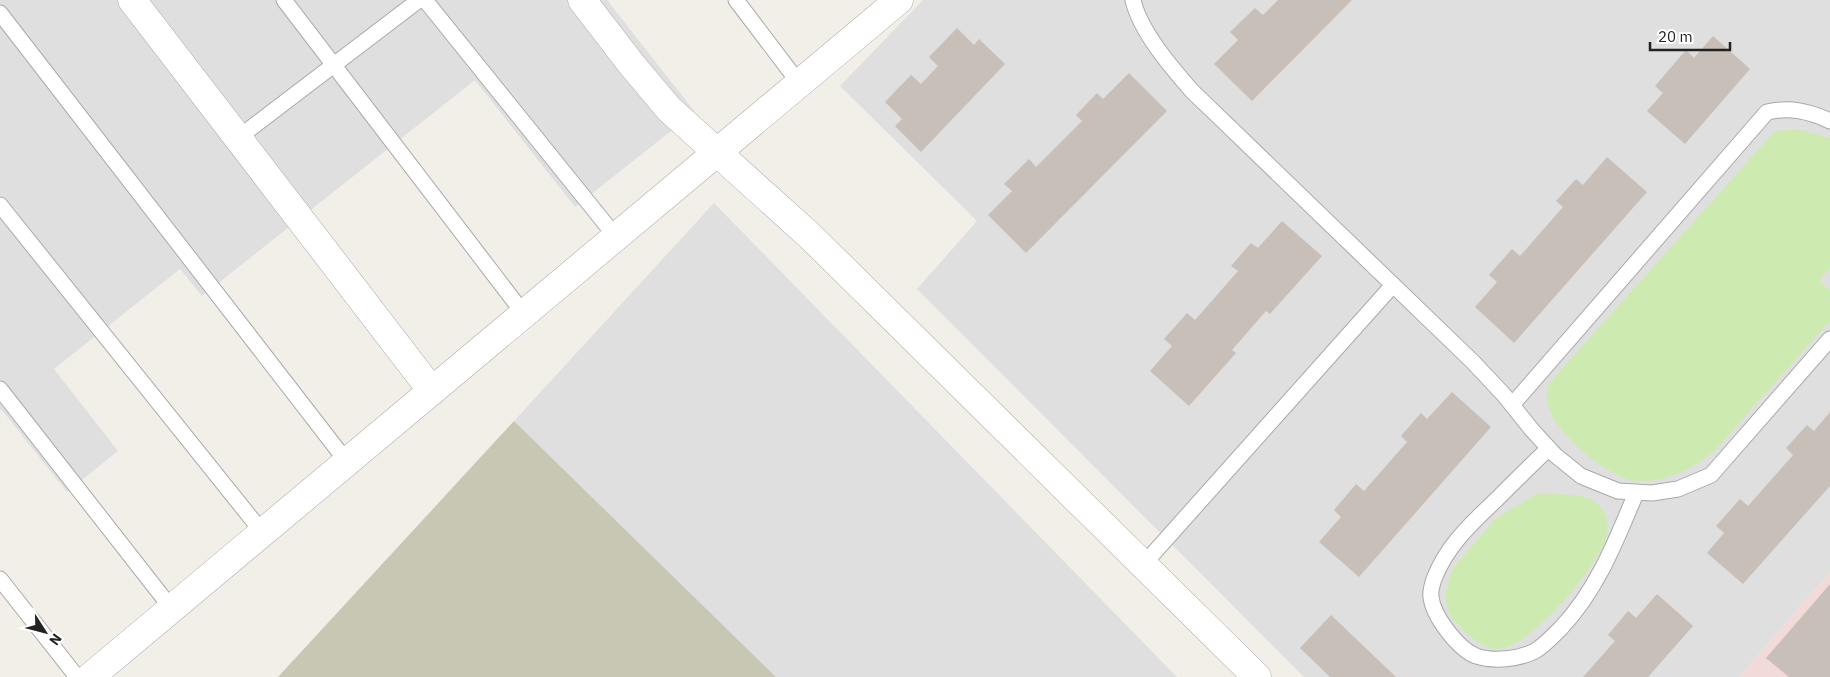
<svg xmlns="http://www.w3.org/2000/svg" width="1830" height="677" viewBox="0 0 1830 677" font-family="'IBM Plex Sans',sans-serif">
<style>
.residential{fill:#e0dfdf}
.commercial{fill:#f2dad9}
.construction{fill:#c7c7b4}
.grass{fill:#cdebb0}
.building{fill:#c7bfb8}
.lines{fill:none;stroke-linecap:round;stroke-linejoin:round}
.service-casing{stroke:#a9a9a9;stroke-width:17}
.minor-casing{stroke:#a9a9a9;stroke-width:29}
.service{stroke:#fff;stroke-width:15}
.minor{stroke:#fff;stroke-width:28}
</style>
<rect width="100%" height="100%" fill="#f2efe9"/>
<!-- residential -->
<g class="residential">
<polygon points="0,0 607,0 695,112 575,207 475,80 202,296 180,269 54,369 118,451 67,492 2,410 0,411"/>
<polygon points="923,0 1830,0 1830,572 1739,677 1304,677 917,289 977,221 840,86"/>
<polygon points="714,203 1177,677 776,677 514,421"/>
</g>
<!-- commercial -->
<polygon class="commercial" points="1830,572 1830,677 1739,677"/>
<!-- construction -->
<polygon class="construction" points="514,421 776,677 278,677"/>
<!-- grass -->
<g class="grass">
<path d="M 1797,129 L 1830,138 L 1830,268 L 1819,281 L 1830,291 L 1830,321 C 1806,347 1783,374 1759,400 C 1745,416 1731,434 1716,449 C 1696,469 1658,486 1630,480 C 1615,476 1586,456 1576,445 C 1559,428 1540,408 1549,383 L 1775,131 Z"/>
<path d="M 1538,493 C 1550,494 1581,494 1591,499 C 1605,506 1611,523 1606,538 C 1597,567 1530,649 1497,649 C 1483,649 1466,633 1456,623 C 1441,608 1445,585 1454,567 L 1495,519 Z"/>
</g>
<!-- building -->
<g class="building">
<polygon points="1278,0 1352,0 1252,101 1214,64 1238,40 1230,32 1255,8 1263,15"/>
<polygon points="957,28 974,45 979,39 1005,64 921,152 895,126 902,119 885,102 911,75 921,84 938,66 929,57"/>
<polygon points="1713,36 1750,69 1685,144 1647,111 1663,93 1655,86 1686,50 1694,58"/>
<polygon points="1129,73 1167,111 1026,253 988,215 1012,191 1004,184 1029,159 1036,167 1082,121 1076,115 1097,93 1103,99"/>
<polygon points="1607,157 1647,192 1514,343 1475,307 1497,282 1489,275 1512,249 1520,256 1563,207 1556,201 1576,179 1583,185"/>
<polygon points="1282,221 1322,256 1270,314 1266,311 1232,350 1236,353 1189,406 1150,371 1172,346 1164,339 1187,313 1195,320 1238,271 1231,266 1251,243 1258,248"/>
<polygon points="1452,392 1491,427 1359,577 1319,542 1341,517 1334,510 1356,484 1364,491 1407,442 1401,436 1421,413 1427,419"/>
<polygon points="1830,412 1830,486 1743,584 1707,553 1724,533 1716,526 1740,499 1748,506 1793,455 1786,448 1807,425 1814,431"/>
<polygon points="1830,584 1830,677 1789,677 1766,658"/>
<polygon points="1657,594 1693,626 1648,677 1583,677 1615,641 1608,635 1628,611 1636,618"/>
<polygon points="1331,615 1396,677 1330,677 1300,648"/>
</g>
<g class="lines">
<defs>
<g id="service">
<polyline points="284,0 524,314"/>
<polyline points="425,0 616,237"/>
<polyline points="736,0 799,83"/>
<path d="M 1133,0 C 1140,31 1171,67 1192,91 L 1473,362 L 1504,395 L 1532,430 L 1555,455 L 1581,476 L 1618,491 L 1652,493 L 1678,489 L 1711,475 L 1830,339"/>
<polyline points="0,13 347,462"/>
<polyline points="238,138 419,0"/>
<polyline points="0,205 263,533"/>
<polyline points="0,389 172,609"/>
<path d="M 1512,405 L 1767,112 C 1790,107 1809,111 1830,121"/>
<path d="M 1548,449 C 1531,465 1514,482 1497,499 C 1472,523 1447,545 1434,579 C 1432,585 1430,591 1431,597 C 1433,616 1458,649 1476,656 C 1494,662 1519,659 1535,651 C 1545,645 1553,636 1561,628 C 1597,590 1616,541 1636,493"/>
<polyline points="1143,565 1393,285"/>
<polyline points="0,579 77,677"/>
</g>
<g id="minor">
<polyline points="132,0 432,391"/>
<polyline points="582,0 632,65 669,109 810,236 1257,677"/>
<polyline points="90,677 899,0"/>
</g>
</defs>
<!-- service casing -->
<use href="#service" class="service-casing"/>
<!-- minor casing -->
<use href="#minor" class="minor-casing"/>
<!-- service -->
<use href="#service" class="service"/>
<!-- minor -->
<use href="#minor" class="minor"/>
</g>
<!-- north arrow -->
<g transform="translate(45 632) rotate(126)" stroke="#ffffff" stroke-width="4" paint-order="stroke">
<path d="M0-4L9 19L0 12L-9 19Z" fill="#222222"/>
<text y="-8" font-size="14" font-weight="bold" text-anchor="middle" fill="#222222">N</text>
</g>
<!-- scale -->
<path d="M1650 42v8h80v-8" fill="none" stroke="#222222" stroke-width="2.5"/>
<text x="1658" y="42" font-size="15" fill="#222222" stroke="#ffffff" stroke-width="4" paint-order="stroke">20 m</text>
</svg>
